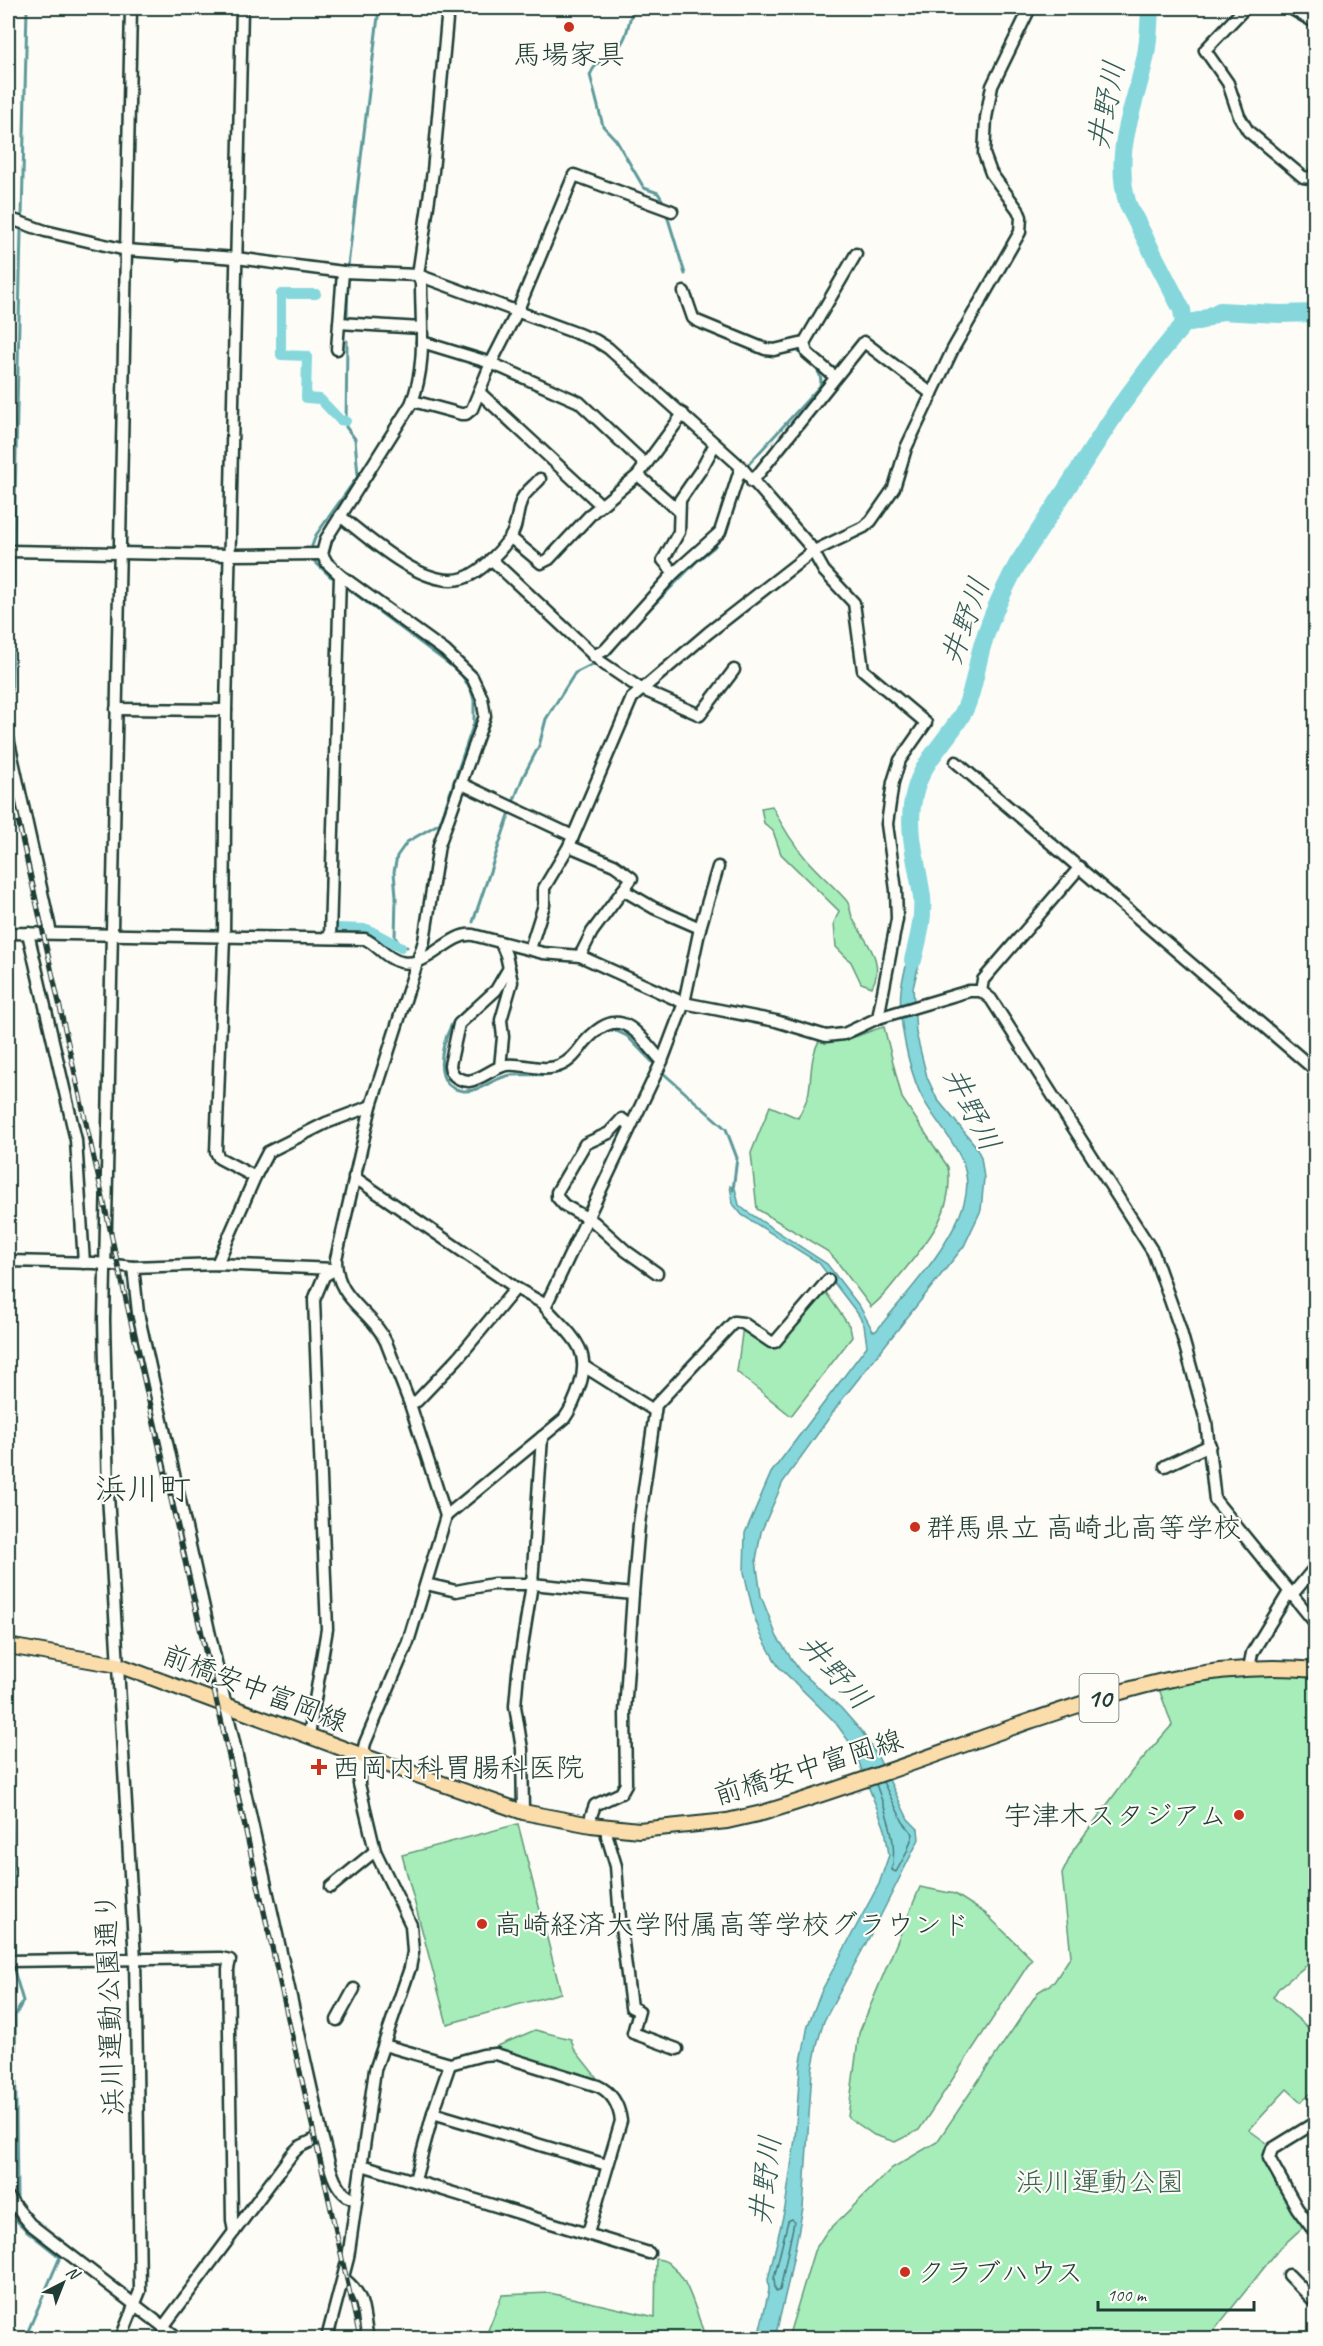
<svg xmlns="http://www.w3.org/2000/svg" width="1323" height="2346" viewBox="0 0 1323 2346" font-family="Caveat,'Klee One',sans-serif">
<style>
.green{fill:#a6edba;stroke:#629577;stroke-width:1.5}
.water{fill:#85d7dc;stroke:#5c9999;stroke-width:1.5}
.lines{fill:none;stroke-linecap:round;stroke-linejoin:round}
.shore{stroke:#487b77;stroke-width:1.5}
.stream{stroke:#5c9999;stroke-width:3}
.canal{stroke:#85d7dc;stroke-width:10}
.river{stroke:#85d7dc;stroke-width:18}
.minor-casing{stroke:#1f3d34;stroke-width:15}
.major-casing{stroke:#1f3d34;stroke-width:18}
.minor{stroke:#fdfcf7;stroke-width:10}
.major{stroke:#fbddab;stroke-width:14}
.rail-casing{stroke:#1f3d34;stroke-width:5}
.rail{stroke:#fdfcf7;stroke-width:3;stroke-dasharray:9;stroke-linecap:butt}
.poi-dot{fill:#c8321e;stroke:#fdfcf7;stroke-width:2}
.labels{text-anchor:middle;dominant-baseline:central;stroke-width:4.5;stroke-linejoin:round;paint-order:stroke}
.shield{fill:#fdfcf7;stroke:#62766e;stroke-width:1.5}
.shield-label{font-size:27px;font-weight:bold;fill:#1f3d34}
.poi-label{font-size:28px;fill:#1f3d34;stroke:#fdfcf7;text-anchor:start}
.street-label{font-size:28px;fill:#1f3d34;stroke:#fdfcf7}
.park-label{font-size:28px;fill:#3a604f;stroke:#fdfcf7}
.water-label{font-size:30px;font-style:italic;fill:#335c56;stroke:#fdfcf7}
.quarter-label{font-size:32px;fill:#1f3d34;stroke:#fdfcf7}
</style>
<rect width="100%" height="100%" fill="#fdfcf7"/>
<filter id="ink" filterUnits="userSpaceOnUse"><feTurbulence type="fractalNoise" baseFrequency=".0167" numOctaves="2"/><feDisplacementMap in="SourceGraphic" scale="12" xChannelSelector="R" yChannelSelector="G"/><feConvolveMatrix kernelMatrix="1 2 1 2 8 2 1 2 1" color-interpolation-filters="sRGB"/></filter>
<g filter="url(#ink)">
<!-- green -->
<g class="green">
<path d="M 772,806 C 782,826 793,844 807,860 C 819,874 834,886 846,900 C 850,904 850,911 852,917 C 863,940 887,960 872,987 L 861,983 L 851,962 L 836,947 L 834,923 L 839,911 L 781,854 L 773,831 L 764,823 L 761,808 Z"/>
<path d="M 884,1027 L 902,1098 L 948,1167 C 955,1211 928,1241 902,1273 C 890,1287 886,1295 871,1307 L 835,1259 L 827,1251 L 757,1209 L 751,1153 L 770,1106 L 798,1118 C 802,1109 808,1100 809,1091 C 812,1072 810,1056 820,1039 C 847,1045 859,1033 884,1027 Z"/>
<polygon points="827,1294 850,1327 852,1337 791,1416 737,1372 743,1326 769,1347 775,1348 819,1297"/>
<polygon points="1249,1673 1315,1675 1315,1950 1314,1959 1278,1989 1273,1997 1312,2031 1315,2028 1315,2090 1301,2102 1287,2089 1249,2130 1271,2146 1266,2151 1264,2160 1303,2227 1279,2249 1208,2338 788,2338 814,2251 825,2234 892,2168 937,2142 1038,1992 1054,1982 1071,1956 1062,1874 1074,1849 1132,1771 1172,1725 1158,1686"/>
<polygon points="518,1824 561,1993 447,2024 402,1855"/>
<polygon points="920,1887 955,1894 985,1913 1032,1959 919,2130 895,2142 874,2135 848,2117 859,2033"/>
<polygon points="535,2030 571,2039 574,2049 601,2083 493,2048"/>
<path d="M 656,2259 C 686,2260 696,2315 706,2338 L 485,2338 L 502,2295 L 550,2293 L 655,2317 Z"/>
</g>
<!-- water -->
<path class="water" d="M 915,937 L 925,939 L 913,988 L 916,1033 L 927,1077 L 937,1099 L 975,1145 L 981,1157 L 984,1178 L 981,1210 L 964,1246 L 844,1397 L 783,1482 L 761,1532 L 756,1560 L 761,1596 L 777,1637 L 799,1670 L 841,1708 L 862,1732 L 879,1759 L 908,1819 L 918,1829 L 919,1839 L 878,1921 L 824,2021 L 818,2041 L 812,2070 L 803,2208 L 789,2279 L 775,2338 L 758,2338 L 769,2290 L 768,2279 L 785,2208 L 795,2139 L 800,2067 L 808,2025 L 822,1990 L 879,1884 L 889,1855 L 885,1829 L 853,1747 L 835,1722 L 778,1666 L 761,1635 L 754,1616 L 744,1572 L 745,1533 L 771,1473 L 867,1346 L 864,1325 L 858,1314 L 819,1263 L 742,1215 L 733,1204 L 730,1186 L 735,1188 L 739,1205 L 746,1211 L 827,1264 L 860,1307 L 873,1331 L 876,1331 C 905,1295 951,1247 964,1203 C 978,1157 937,1130 920,1093 C 908,1066 898,1019 901,990 C 903,972 910,954 915,937 Z"/>
<g class="lines">
<!-- shore -->
<g class="shore">
<path d="M 876,1784 C 886,1813 898,1839 892,1870 L 896,1872 L 907,1852 L 913,1834 L 903,1822 L 883,1782"/>
<polygon points="792,2219 794,2222 780,2290 777,2292 775,2289 774,2278 788,2221"/>
</g>
<!-- stream -->
<g class="stream">
<path d="M 634,8 C 628,19 629,34 621,44 C 611,57 596,59 590,75 L 603,126 L 616,140 L 644,188 L 658,193 L 664,203"/>
<polyline points="666,212 685,274"/>
<polyline points="22,217 27,8"/>
<polyline points="348,266 379,8"/>
<polyline points="692,296 694,306"/>
<polyline points="347,319 348,278"/>
<polyline points="765,344 780,344"/>
<path d="M 746,467 L 820,386 C 825,371 808,361 799,352"/>
<polyline points="14,543 21,231"/>
<polyline points="312,546 316,535 358,476 355,439 346,427 347,341"/>
<polyline points="315,562 331,577"/>
<polyline points="346,587 449,664 461,674 471,690 474,700 474,723 440,823 407,842 397,856 394,872 396,897 395,937 401,947 407,947"/>
<polyline points="640,619 698,560 714,547 723,535"/>
<polyline points="604,658 609,655 631,628"/>
<polyline points="11,724 14,559"/>
<polyline points="514,800 523,777 539,746 546,719 575,673 593,664"/>
<polyline points="8,861 10,775"/>
<polyline points="473,922 509,815"/>
<polyline points="491,988 500,971"/>
<path d="M 477,1000 C 468,1008 457,1015 451,1026 C 441,1047 431,1087 464,1091 C 482,1092 495,1076 512,1075 C 537,1073 558,1081 577,1060"/>
<polyline points="604,1032 614,1030 627,1036 662,1072 726,1129 737,1158 733,1190"/>
<polyline points="583,1053 592,1042"/>
<polyline points="8,1503 13,1635"/>
<polyline points="9,1652 14,1952"/>
<polyline points="13,1967 23,2001 15,2016 17,2198"/>
<polyline points="18,2215 17,2221 26,2230 60,2257 25,2338"/>
</g>
<!-- canal -->
<g class="canal">
<polyline points="316,294 281,294 281,355 307,356 306,398 320,399 340,420 346,421"/>
<polyline points="335,928 367,929 401,947"/>
</g>
<!-- river -->
<g class="river">
<path d="M 1150,8 C 1149,25 1149,42 1145,59 C 1134,110 1112,152 1128,205 L 1182,310 L 1184,324"/>
<polyline points="1184,324 1203,320 1220,311 1279,314 1316,313"/>
<path d="M 913,960 C 918,940 924,918 922,897 C 918,867 908,836 912,806 C 918,761 945,746 964,711 C 975,689 976,663 984,640 C 992,614 1004,589 1017,565 L 1119,408 L 1160,353 L 1184,324"/>
</g>
<defs>
<g id="minor">
<polyline points="242,8 226,710 224,937 216,1152 219,1158 255,1177"/>
<polyline points="1245,8 1205,50 1228,83 1239,116 1248,131 1303,177 1310,178 1316,172"/>
<polyline points="1290,8 1316,23"/>
<polyline points="8,218 45,231 126,250 236,258 343,272 418,275 595,340 608,348 741,467 810,546 824,571 854,603 863,670 926,723 900,760 893,782 887,824 896,890 897,919 878,1018"/>
<polyline points="684,292 693,318 697,321 765,349 774,350 804,343"/>
<polyline points="339,323 421,328"/>
<polyline points="422,342 491,363 579,402 645,464"/>
<polyline points="337,349 343,272"/>
<polyline points="835,377 807,353 804,343 856,254"/>
<polyline points="479,392 601,505"/>
<polyline points="413,401 461,414 466,414 472,409 491,363 517,312 574,175 672,211"/>
<polyline points="638,475 679,511"/>
<polyline points="752,482 864,342 932,394"/>
<path d="M 340,516 C 369,538 425,591 464,578 C 481,572 499,553 509,539 C 518,528 516,512 522,499 C 525,492 535,485 540,479"/>
<polyline points="511,538 541,563 549,559 593,512 638,475 683,414"/>
<polyline points="8,551 230,555 322,554"/>
<polyline points="491,559 601,662 641,689 700,715 734,670"/>
<polyline points="674,573 663,560 679,532 680,500 702,468 715,444"/>
<polyline points="593,656 605,650 674,573 720,532 741,467"/>
<polyline points="116,709 226,710"/>
<polyline points="8,738 51,933"/>
<polyline points="956,762 1316,1071"/>
<polyline points="460,783 573,836"/>
<polyline points="569,846 614,865 632,878 592,932 580,956"/>
<polyline points="623,890 654,908 700,928"/>
<path d="M 8,933 L 365,939 C 378,945 386,959 401,962 C 429,969 448,932 473,935 L 543,953 L 580,956 L 684,1003 L 776,1021 L 826,1036 L 844,1034 L 878,1018 L 969,991 L 981,991 L 991,999 L 1153,1252 L 1180,1328 L 1206,1421 L 1215,1500 L 1316,1624"/>
<polyline points="28,933 76,1140 84,1263"/>
<polyline points="330,938 340,575"/>
<polyline points="530,949 544,905 544,888 569,846 632,698 708,633 812,552 864,527 871,521 894,488 906,448 953,349 1020,232 1021,217 1018,210 991,173 984,154 986,118 992,86 1030,8"/>
<path d="M 509,968 L 496,990 L 459,1024 L 450,1065 C 451,1076 458,1080 469,1081 C 483,1079 493,1067 507,1065 C 524,1063 544,1073 561,1065 C 571,1061 578,1051 584,1043 C 620,1002 635,1031 662,1061"/>
<polyline points="981,991 983,980 1080,867"/>
<polyline points="500,1067 503,1037 501,1020 512,982 506,955 501,943"/>
<polyline points="630,1125 622,1119 609,1133 585,1144 557,1192 557,1197 564,1205 594,1222 626,1251 657,1273"/>
<polyline points="354,1177 516,1288 546,1305"/>
<polyline points="8,1261 95,1263 133,1267 217,1264 334,1269"/>
<polyline points="217,1264 255,1177 268,1152 326,1123 371,1106"/>
<path d="M 133,1267 L 138,1313 L 322,2136 C 329,2159 331,2193 356,2200"/>
<polyline points="585,1367 655,1411"/>
<polyline points="410,1404 417,1401 458,1358 516,1288"/>
<polyline points="1165,1466 1210,1445"/>
<path d="M 446,1516 L 564,1419 C 572,1408 576,1398 580,1385 C 592,1347 569,1334 546,1308 L 546,1305 L 662,1061 L 684,1003 L 700,928 L 718,867"/>
<polyline points="426,1584 456,1591 493,1584 532,1584 633,1594"/>
<polyline points="1291,1596 1316,1566"/>
<polyline points="1249,1668 1252,1653 1289,1592"/>
<polyline points="309,1735 327,1629 314,1300 324,1276 336,1269"/>
<polyline points="523,1812 522,1749 515,1706 518,1672 532,1584 542,1437"/>
<polyline points="591,1825 591,1816 595,1805 621,1793 626,1784 625,1712 633,1594 639,1524 656,1405 734,1322 743,1323 771,1342 775,1342 828,1280"/>
<polyline points="607,1827 607,1836 616,1866 620,1919 631,2007 639,2011 633,2033 677,2049"/>
<polyline points="331,1887 375,1851"/>
<polyline points="8,1961 221,1958 230,1960 228,1969 232,2220 234,2232"/>
<polyline points="337,2020 354,1989"/>
<path d="M 384,2045 L 450,2064 L 483,2055 L 496,2054 L 598,2086 C 613,2093 619,2106 621,2121 L 588,2233"/>
<polyline points="433,2113 607,2165"/>
<polyline points="1316,2122 1272,2149 1269,2158 1297,2208 1316,2234"/>
<polyline points="362,2165 649,2253"/>
<polyline points="415,2180 433,2113 450,2064"/>
<polyline points="8,2197 30,2224 178,2338"/>
<polyline points="1289,2275 1316,2303"/>
<path d="M 344,2279 C 366,2295 362,2313 368,2338"/>
<polyline points="163,2327 292,2154 299,2147 322,2136"/>
<polyline points="121,2338 140,2291 137,2065 135,1960 108,1494 104,1320 131,8"/>
<path d="M 327,2338 L 348,2258 L 375,2070 L 410,1968 L 413,1952 L 411,1925 L 375,1851 L 359,1784 L 359,1770 L 365,1743 L 408,1642 L 446,1516 L 410,1404 L 386,1342 C 371,1309 336,1301 336,1259 L 371,1106 L 424,941 L 439,845 L 485,716 L 482,698 L 472,677 L 445,651 L 340,575 L 327,563 L 322,554 L 326,539 L 411,404 C 427,367 421,323 421,283 L 418,275 L 433,171 L 448,8"/>
</g>
<path id="major" d="M 8,1646 L 118,1665 L 363,1756 L 523,1812 L 591,1825 L 639,1830 L 727,1821 L 762,1813 C 853,1786 941,1752 1030,1721 C 1129,1688 1209,1660 1316,1670"/>
</defs>
<!-- minor casing -->
<use href="#minor" class="minor-casing"/>
<!-- major casing -->
<use href="#major" class="major-casing"/>
<!-- minor -->
<use href="#minor" class="minor"/>
<!-- major -->
<use href="#major" class="major"/>
<defs>
<polyline id="rail" points="8,777 360,2338"/>
</defs>
<!-- rail casing -->
<use href="#rail" class="rail-casing"/>
<!-- rail -->
<use href="#rail" class="rail"/>
</g>
</g>
<!-- markers -->
<g class="poi-dot">
<circle cx="569" cy="27" r="6"/>
<circle cx="915" cy="1527" r="6"/>
<path d="M316 1758h6v6h6v6h-6v6h-6v-6h-6v-6h6z"/>
<circle cx="1239" cy="1815" r="6"/>
<circle cx="482" cy="1924" r="6"/>
<circle cx="905" cy="2272" r="6"/>
</g>
<g class="labels">
<!-- shield labels -->
<rect class="shield" x="1079.5" y="1674" width="39" height="48" rx="4.5"/>
<g class="shield-label">
<text x="1099" y="1698">10</text>
</g>
<!-- poi labels -->
<g class="poi-label">
<text x="569" y="54" text-anchor="middle">馬場家具</text>
<text x="927" y="1527">群馬県立 高崎北高等学校</text>
<text x="332" y="1767">西岡内科胃腸科医院</text>
<text x="1227" y="1815" text-anchor="end">宇津木スタジアム</text>
<text x="494" y="1924">高崎経済大学附属高等学校グラウンド</text>
<text x="917" y="2272">クラブハウス</text>
</g>
<!-- street labels -->
<g class="street-label">
<text transform="translate(255 1688) rotate(21)">前橋安中富岡線</text>
<text transform="translate(808 1767) rotate(-17)">前橋安中富岡線</text>
<text transform="translate(109 2004) rotate(-92)">浜川運動公園通り</text>
</g>
<!-- park labels -->
<g class="park-label">
<text x="1100" y="2181">浜川運動公園</text>
</g>
<!-- water labels -->
<g class="water-label">
<text transform="translate(1106 105) rotate(-79)">井野川</text>
<text transform="translate(965 621) rotate(-70)">井野川</text>
<text transform="translate(972 1109) rotate(63)">井野川</text>
<text transform="translate(836 1672) rotate(48)">井野川</text>
<text transform="translate(765 2180) rotate(-83)">井野川</text>
</g>
<!-- quarter labels -->
<g class="quarter-label">
<text x="143" y="1488">浜川町</text>
</g>
</g>
<!-- margin -->
<rect width="1323" height="2346" fill="none" stroke="#fdfcf7" stroke-width="30"/>
<rect x="15" y="15" width="1293" height="2316" fill="none" stroke="#1f3d34" stroke-width="2" filter="url(#ink)"/>
<!-- north arrow -->
<g transform="translate(63 2283) rotate(42)" stroke="#fdfcf7" stroke-width="4.5" paint-order="stroke">
<path d="M0-4.5L10 22L0 15L-10 22Z" fill="#1f3d34"/>
<text y="-9" font-size="16" font-weight="bold" text-anchor="middle" fill="#1f3d34">N</text>
</g>
<!-- scale -->
<path d="M1098 2301v9h156v-9" fill="none" stroke="#1f3d34" stroke-width="3"/>
<text x="1107" y="2301" font-size="18" fill="#1f3d34" stroke="#fdfcf7" stroke-width="4.5" paint-order="stroke">100 m</text>
</svg>
